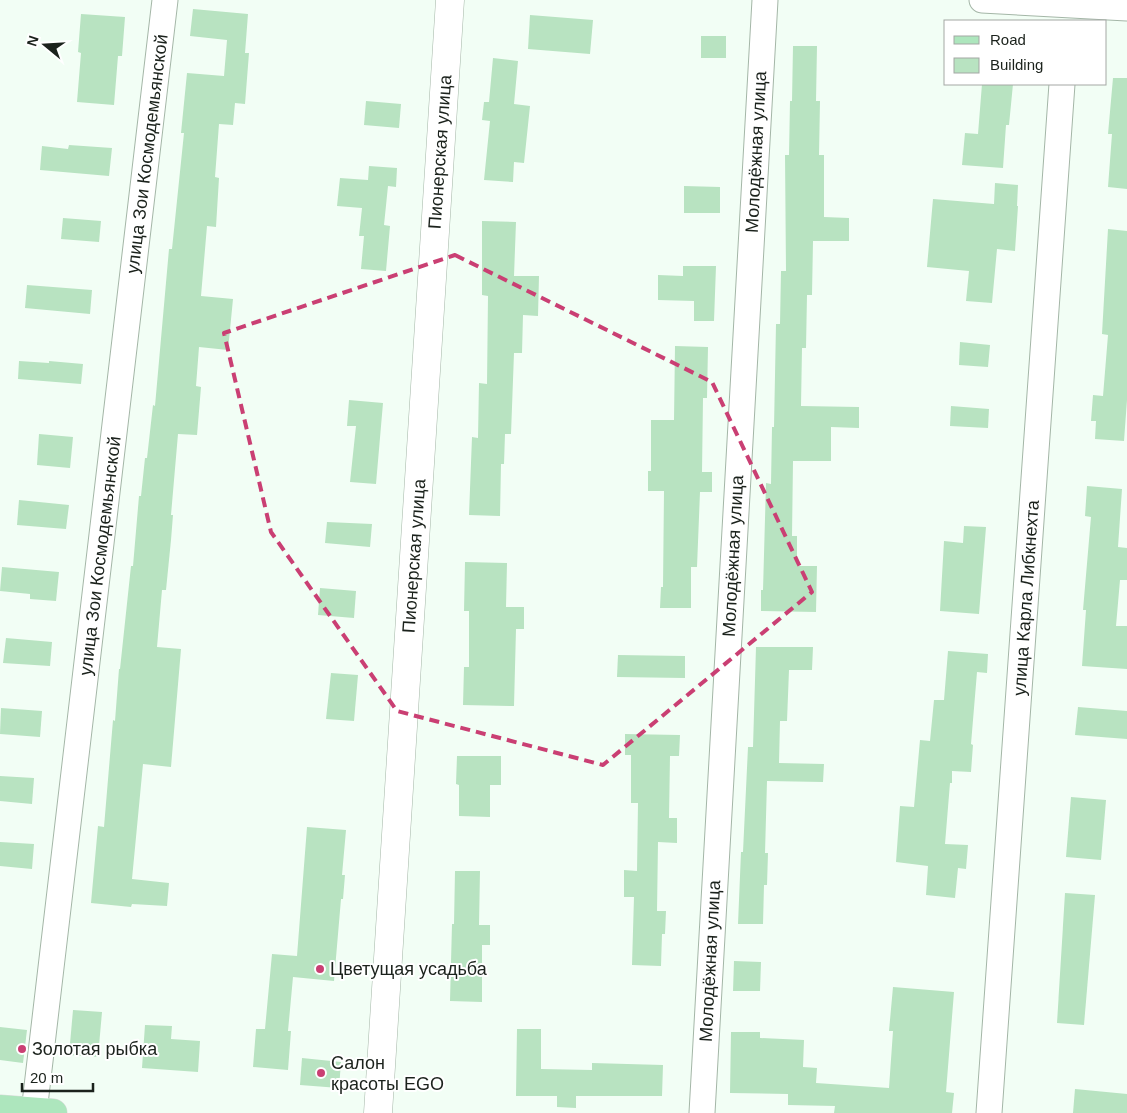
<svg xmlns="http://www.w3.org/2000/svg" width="1127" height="1113" viewBox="0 0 1127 1113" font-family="Arial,sans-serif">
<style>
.building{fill:#b8e3c1}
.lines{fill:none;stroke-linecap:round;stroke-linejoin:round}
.street-casing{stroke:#a4b6a7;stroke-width:27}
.secondary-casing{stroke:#a4b6a7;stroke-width:29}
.primary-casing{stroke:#dbdcdb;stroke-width:29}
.street{stroke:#fff;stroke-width:25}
.secondary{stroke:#fff;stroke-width:28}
.primary{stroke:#ade6bd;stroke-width:28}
.marked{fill:none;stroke:#ca3f73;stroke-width:4;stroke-dasharray:10 6;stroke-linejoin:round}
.poi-dot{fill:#ca3f73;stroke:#fff;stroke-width:2}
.labels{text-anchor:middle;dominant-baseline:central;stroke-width:4;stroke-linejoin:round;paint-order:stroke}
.street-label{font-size:18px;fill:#1b221c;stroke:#fff}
.poi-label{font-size:18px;fill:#1b221c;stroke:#fff;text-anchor:start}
</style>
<rect width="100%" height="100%" fill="#f2fef5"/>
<!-- building -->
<g class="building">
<polygon points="193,9 248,14 245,53 249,53 245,104 235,103 233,125 219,124 215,177 219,178 216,227 207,226 201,296 233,299 228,350 199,347 196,386 201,387 197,435 178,434 171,515 173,515 171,540 166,590 162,590 157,647 181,649 171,767 143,764 132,879 169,883 167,906 132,904 131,907 91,903 98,826 104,827 113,720 115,721 119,669 120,669 131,566 133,566 139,496 141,496 145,458 147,458 153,405 155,406 169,249 172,249 184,133 181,133 187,73 224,76 227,40 190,36"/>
<polygon points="81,14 125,17 122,56 118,56 114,105 77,102 81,53 78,52"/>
<polygon points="530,15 593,20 590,54 528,49"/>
<rect x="701" y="36" width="25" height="22"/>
<polygon points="793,46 817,46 816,101 820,101 819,155 824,155 824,217 849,218 849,241 813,241 812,295 807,295 806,348 802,348 801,406 859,407 859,428 831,427 831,461 793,461 792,536 797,536 797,566 817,566 816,612 761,611 761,590 763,590 766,483 771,484 772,427 774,427 776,324 780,324 781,271 786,271 785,155 789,155 790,101 792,101"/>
<polygon points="493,58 518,61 514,104 530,106 524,163 514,162 513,182 484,180 490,121 482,120 484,102 489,102"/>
<polygon points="1113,78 1127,78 1127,189 1108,187 1112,134 1108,134"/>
<polygon points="982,84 1013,84 1009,125 1006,125 1003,168 962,165 965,133 978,134"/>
<polygon points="366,101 401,104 399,128 364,125"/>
<polygon points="69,145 112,148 109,176 40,170 42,146 68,149"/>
<polygon points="369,166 397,168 396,187 388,186 384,225 390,226 386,271 361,269 364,236 359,236 362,208 337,206 340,178 368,180"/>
<polygon points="995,183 1018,185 1017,206 1018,206 1015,251 997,249 992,303 966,301 969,271 927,267 933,199 994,204"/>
<polygon points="684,186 720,187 720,213 684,213"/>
<polygon points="63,218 101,221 99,242 61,239"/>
<polygon points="482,221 516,222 514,276 539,276 538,316 523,315 522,353 514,353 511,434 505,434 504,464 501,464 500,516 469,515 472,437 478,438 479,383 487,384 488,296 482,295"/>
<polygon points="1108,229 1127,231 1127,400 1124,441 1095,439 1096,421 1091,421 1093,395 1103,396 1108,335 1102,334"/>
<polygon points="683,266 716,266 714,321 694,321 694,301 658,300 658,275 683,276"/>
<polygon points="27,285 92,290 90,314 25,308"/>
<polygon points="960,342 990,345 988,367 959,365"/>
<polygon points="675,346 708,347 707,398 703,398 702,472 712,472 712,492 700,492 697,567 691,567 691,608 660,608 661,587 663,587 664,491 648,491 648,471 651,471 651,420 674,420"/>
<polygon points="19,361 49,363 49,361 83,364 81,384 18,379"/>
<polygon points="349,400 383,403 376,484 350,482 356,426 347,426"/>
<polygon points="951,406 989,409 988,428 950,426"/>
<polygon points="39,434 73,437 70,468 37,465"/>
<polygon points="1087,486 1122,489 1118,547 1127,548 1127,580 1120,580 1116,626 1127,626 1127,669 1082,666 1086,610 1083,610 1091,517 1085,516"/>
<polygon points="19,500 69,505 66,529 17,525"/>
<polygon points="327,522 372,524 370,547 325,543"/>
<polygon points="964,526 986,527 979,614 940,611 944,541 963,543"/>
<polygon points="465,562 507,563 506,607 524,607 524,629 516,629 514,706 463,705 464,667 469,667 469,611 464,611"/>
<polygon points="2,567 59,572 56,601 30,599 30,594 0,591"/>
<polygon points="320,588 356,591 354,618 318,615"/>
<polygon points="6,638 52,642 50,666 3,663"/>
<polygon points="756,647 813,647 812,670 789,670 787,721 780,721 779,763 824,764 823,782 767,781 765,853 768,853 767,885 764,885 763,924 738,924 741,852 743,852 748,747 753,747"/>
<polygon points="948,651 988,654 987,673 977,672 971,744 973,745 971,772 952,771 952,783 950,783 945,844 968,845 966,869 958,868 955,898 926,895 928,866 896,862 900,806 914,807 920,740 930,741 934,700 944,700"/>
<polygon points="618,655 685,656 685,678 617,677"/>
<polygon points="331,673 358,675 354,721 326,719"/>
<polygon points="1078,707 1127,711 1127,739 1075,735"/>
<polygon points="1,708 42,711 40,737 0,734"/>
<polygon points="625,734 680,735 679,756 670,756 669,818 677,818 677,843 658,842 657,911 666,911 665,934 662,934 661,966 632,965 634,897 624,897 624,870 637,871 638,803 631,803 631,755 625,755"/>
<polygon points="457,756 501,756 501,785 490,785 490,817 459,816 459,785 456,784"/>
<polygon points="0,776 34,778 32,804 0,801"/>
<polygon points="1071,797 1106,800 1101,860 1066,857"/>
<polygon points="307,827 346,830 342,875 345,875 343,899 341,899 334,981 293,977 288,1031 291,1031 288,1070 253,1067 256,1029 265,1029 272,954 297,956"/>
<polygon points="0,842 34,844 32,869 0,866"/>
<polygon points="455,871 480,871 479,925 490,925 490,945 482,945 482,1002 450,1001 452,924 454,924"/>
<polygon points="1065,893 1095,895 1084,1025 1057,1023"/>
<polygon points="734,961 761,962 760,991 733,991"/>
<polygon points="893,987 954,992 946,1092 954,1093 952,1113 834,1113 835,1106 788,1105 788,1094 730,1093 731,1032 760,1032 760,1038 804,1040 803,1067 817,1068 816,1083 889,1088 893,1031 889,1031"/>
<polygon points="73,1010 102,1012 98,1057 69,1055"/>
<polygon points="145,1025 172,1026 171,1039 200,1041 198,1072 142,1068"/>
<polygon points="0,1027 27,1030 23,1063 0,1060"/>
<polygon points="517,1029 541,1029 541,1069 592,1070 592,1063 663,1065 662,1096 576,1096 576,1108 557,1107 557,1096 516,1096"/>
<polygon points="302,1058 341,1062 339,1088 300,1085"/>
<polygon points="1075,1089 1127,1094 1127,1113 1073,1113"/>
</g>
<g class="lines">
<defs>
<g id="street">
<polyline points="982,0 1127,8"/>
<polyline points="34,1112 165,0"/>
<polyline points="702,1113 765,0"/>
<polyline points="989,1113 1062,84"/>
</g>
<polyline id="secondary" points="378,1113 450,0"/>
<polyline id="primary" points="0,1109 53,1113"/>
</defs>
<!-- street casing -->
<use href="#street" class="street-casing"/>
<!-- secondary casing -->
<use href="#secondary" class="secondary-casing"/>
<!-- primary casing -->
<use href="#primary" class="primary-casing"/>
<!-- street -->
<use href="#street" class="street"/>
<!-- secondary -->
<use href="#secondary" class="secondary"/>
<!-- primary -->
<use href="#primary" class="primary"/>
</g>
<!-- marked area -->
<path class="marked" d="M 455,255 L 712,382 L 812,592 L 603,765 L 397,711 L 271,532 L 224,333 Z"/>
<!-- markers -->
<g class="poi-dot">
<circle cx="320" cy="969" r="5"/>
<circle cx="22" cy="1049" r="5"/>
<circle cx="321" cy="1073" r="5"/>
</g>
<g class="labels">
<!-- street labels -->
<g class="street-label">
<text transform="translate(440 152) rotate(-86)">Пионерская улица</text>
<text transform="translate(756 152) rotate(-87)">Молодёжная улица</text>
<text transform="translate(147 154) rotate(-83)">улица Зои Космодемьянской</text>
<text transform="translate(100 556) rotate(-83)">улица Зои Космодемьянской</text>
<text transform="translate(414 556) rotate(-86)">Пионерская улица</text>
<text transform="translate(733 556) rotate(-87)">Молодёжная улица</text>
<text transform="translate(1026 598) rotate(-86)">улица Карла Либкнехта</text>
<text transform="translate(710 961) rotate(-87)">Молодёжная улица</text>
</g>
<!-- poi labels -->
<g class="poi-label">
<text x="330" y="969">Цветущая усадьба</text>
<text x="32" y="1049">Золотая рыбка</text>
<text x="331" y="1063">Салон<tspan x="331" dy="21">красоты EGO</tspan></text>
</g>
</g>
<!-- legend -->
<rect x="944" y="20" width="162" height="65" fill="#ffffff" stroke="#a4a7a4"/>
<rect x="954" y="36" width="25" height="8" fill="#ade6bd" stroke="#a4a7a4"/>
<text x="990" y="45" font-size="15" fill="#1b221c">Road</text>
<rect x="954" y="58" width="25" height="15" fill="#b8e3c1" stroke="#a4a7a4"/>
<text x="990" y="70" font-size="15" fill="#1b221c">Building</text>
<!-- north arrow -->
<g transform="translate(45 45) rotate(288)" stroke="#ffffff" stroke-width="4" paint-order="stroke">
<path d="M0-4L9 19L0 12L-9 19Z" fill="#1b221c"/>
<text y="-8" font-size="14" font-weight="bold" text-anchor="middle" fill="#1b221c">N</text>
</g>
<!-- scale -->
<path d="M22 1083v8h71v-8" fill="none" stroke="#1b221c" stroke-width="2.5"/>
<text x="30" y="1083" font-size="15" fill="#1b221c" stroke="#ffffff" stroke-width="4" paint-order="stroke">20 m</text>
</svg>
